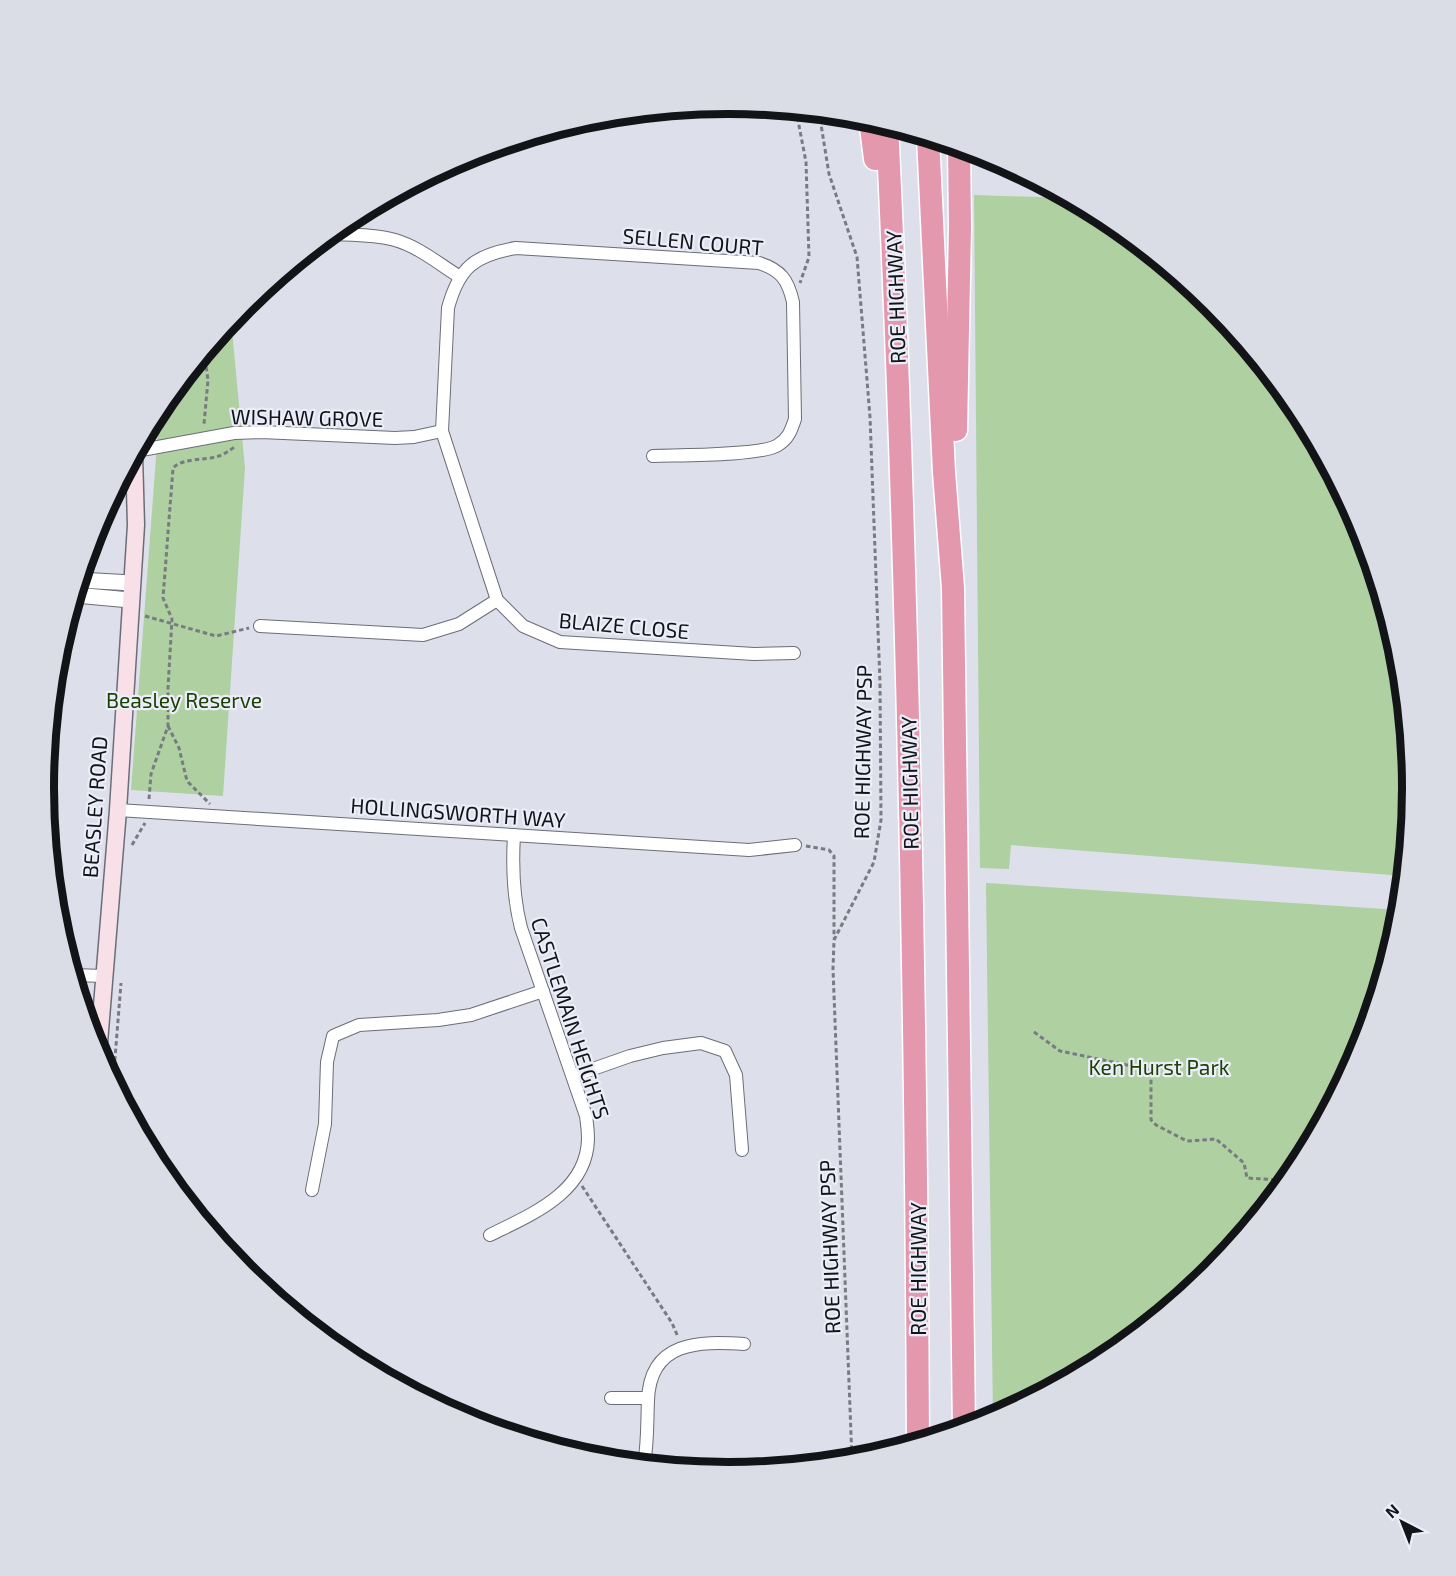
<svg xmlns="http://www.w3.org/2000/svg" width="1456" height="1576" viewBox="0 0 1456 1576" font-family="'Exo 2',sans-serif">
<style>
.green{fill:#afd0a1}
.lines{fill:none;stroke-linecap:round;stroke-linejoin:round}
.minor-casing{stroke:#6b6d77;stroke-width:14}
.tertiary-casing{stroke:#6b6d77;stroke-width:17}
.secondary-casing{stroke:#6b6d77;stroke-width:19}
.motorway-casing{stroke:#fff;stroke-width:25}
.path{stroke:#797b83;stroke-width:3;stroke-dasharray:4.5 3;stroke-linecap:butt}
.minor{stroke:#fff;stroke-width:12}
.tertiary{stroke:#fff;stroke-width:15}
.secondary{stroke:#f7e0e7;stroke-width:16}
.motorway{stroke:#e398ae;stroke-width:22}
.labels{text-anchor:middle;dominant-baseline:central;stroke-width:4.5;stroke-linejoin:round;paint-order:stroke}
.street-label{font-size:21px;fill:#131418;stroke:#ebedf8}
.park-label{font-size:21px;fill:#1b4103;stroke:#ebedf8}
.rim{fill:none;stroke:#131418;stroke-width:8}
</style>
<rect width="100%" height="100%" fill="#dddfeb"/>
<!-- green -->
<g class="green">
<polygon points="974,195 1069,198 1109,219 1212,304 1297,408 1361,526 1399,655 1412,788 1404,876 1011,845 1009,869 980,868"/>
<polygon points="231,320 245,468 223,796 131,790 159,418 157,412"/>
<polygon points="986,883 1400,910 1399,922 1360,1050 1297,1169 1212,1272 1108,1357 993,1419"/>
</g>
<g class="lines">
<defs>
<g id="minor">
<path d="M 329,234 C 350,235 374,234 395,240 C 419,247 439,264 460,277"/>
<polyline points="136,451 234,433 261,432 395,438 414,437 442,431"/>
<path d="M 653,456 C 677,455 762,456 778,445 C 788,439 791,431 795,419 L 793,302 C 788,280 781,270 759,263 L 516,248 C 475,255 459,267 448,308 L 442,431 L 497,600 L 523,626 L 560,642 L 754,654 L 794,653"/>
<polyline points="260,626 423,635 459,624 497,600"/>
<polyline points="118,810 749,850 795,845"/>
<polyline points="73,975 104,976"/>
<polyline points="573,1076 630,1056 663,1048 701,1043 725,1051 736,1075 742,1150"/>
<polyline points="312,1190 325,1124 327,1062 333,1036 359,1025 438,1020 471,1015 543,991"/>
<path d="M 490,1235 C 530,1215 587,1193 588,1139 C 588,1132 587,1123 586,1116 L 521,928 C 513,897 512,868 514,835"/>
<polyline points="611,1398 648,1398"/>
<path d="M 644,1464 C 648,1442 647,1421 648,1400 C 650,1341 699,1341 744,1344"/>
</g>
<g id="tertiary">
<polyline points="79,580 132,583"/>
<polyline points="75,595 130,600"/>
</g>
<polyline id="secondary" points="98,1055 118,810 136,525 134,455"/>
<g id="motorway">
<polyline points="870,119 875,159"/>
<path d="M 887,124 C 908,563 916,1003 918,1442"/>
<polyline points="928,137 944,472 953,588 964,1428"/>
<polyline points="956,430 960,227 959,146"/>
</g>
</defs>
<!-- minor casing -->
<use href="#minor" class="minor-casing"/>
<!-- tertiary casing -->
<use href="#tertiary" class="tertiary-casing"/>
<!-- secondary casing -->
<use href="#secondary" class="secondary-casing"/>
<!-- motorway casing -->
<use href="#motorway" class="motorway-casing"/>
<!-- path -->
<g class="path">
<polyline points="796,110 806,162 809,257 800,283"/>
<polyline points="819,112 829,174 857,257 870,417 880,683 881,820 874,862 834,940 833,969 852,1460"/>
<polyline points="204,352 208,380 204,424"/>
<polyline points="151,422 155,423"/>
<polyline points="145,616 216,636 249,628"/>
<polyline points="168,726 179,748 187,781 210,804"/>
<path d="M 149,799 L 151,774 L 168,726 L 168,688 L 172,619 L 163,598 L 173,468 C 184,457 205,461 219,456 C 225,454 230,450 236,446"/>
<polyline points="132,845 145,823"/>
<polyline points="806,846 829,850 834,856 834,938"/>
<polyline points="1034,1032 1060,1051 1151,1070 1151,1120 1156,1125 1187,1141 1216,1139 1244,1163 1247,1178 1278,1180 1284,1184"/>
<polyline points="113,1083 121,983"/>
<polyline points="582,1186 672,1323 678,1337"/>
</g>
<!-- minor -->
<use href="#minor" class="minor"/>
<!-- tertiary -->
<use href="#tertiary" class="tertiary"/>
<!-- secondary -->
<use href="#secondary" class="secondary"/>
<!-- motorway -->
<use href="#motorway" class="motorway"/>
</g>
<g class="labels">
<!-- street labels -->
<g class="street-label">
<text transform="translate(693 241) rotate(5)">SELLEN COURT</text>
<text transform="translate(895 297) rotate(-92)">ROE HIGHWAY</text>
<text transform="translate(307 417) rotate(1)">WISHAW GROVE</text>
<text transform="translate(624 625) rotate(5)">BLAIZE CLOSE</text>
<text transform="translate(862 752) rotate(-89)">ROE HIGHWAY PSP</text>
<text transform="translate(909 783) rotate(-91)">ROE HIGHWAY</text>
<text transform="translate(94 807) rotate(-86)">BEASLEY ROAD</text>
<text transform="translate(458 812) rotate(4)">HOLLINGSWORTH WAY</text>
<text transform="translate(571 1018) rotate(72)">CASTLEMAIN HEIGHTS</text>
<text transform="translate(829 1247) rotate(-92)">ROE HIGHWAY PSP</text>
<text transform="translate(917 1269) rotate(-90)">ROE HIGHWAY</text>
</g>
<!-- park labels -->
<g class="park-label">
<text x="184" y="699">Beasley Reserve</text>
<text x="1159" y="1066">Ken Hurst Park</text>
</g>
</g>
<!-- crop -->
<path d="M0 0H1456V1576H0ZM54 788a674 674 0 1 1 1348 0a674 674 0 1 1-1348 0Z" fill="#dadce6" fill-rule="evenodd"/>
<path class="rim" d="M54 788a674 674 0 1 1 1348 0a674 674 0 1 1-1348 0Z"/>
<!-- north arrow -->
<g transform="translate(1402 1522) rotate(318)" stroke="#ebedf8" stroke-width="4.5" paint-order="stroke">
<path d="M0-4.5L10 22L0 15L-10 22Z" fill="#131418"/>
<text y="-9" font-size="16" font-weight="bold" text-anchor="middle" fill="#131418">N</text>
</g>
</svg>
